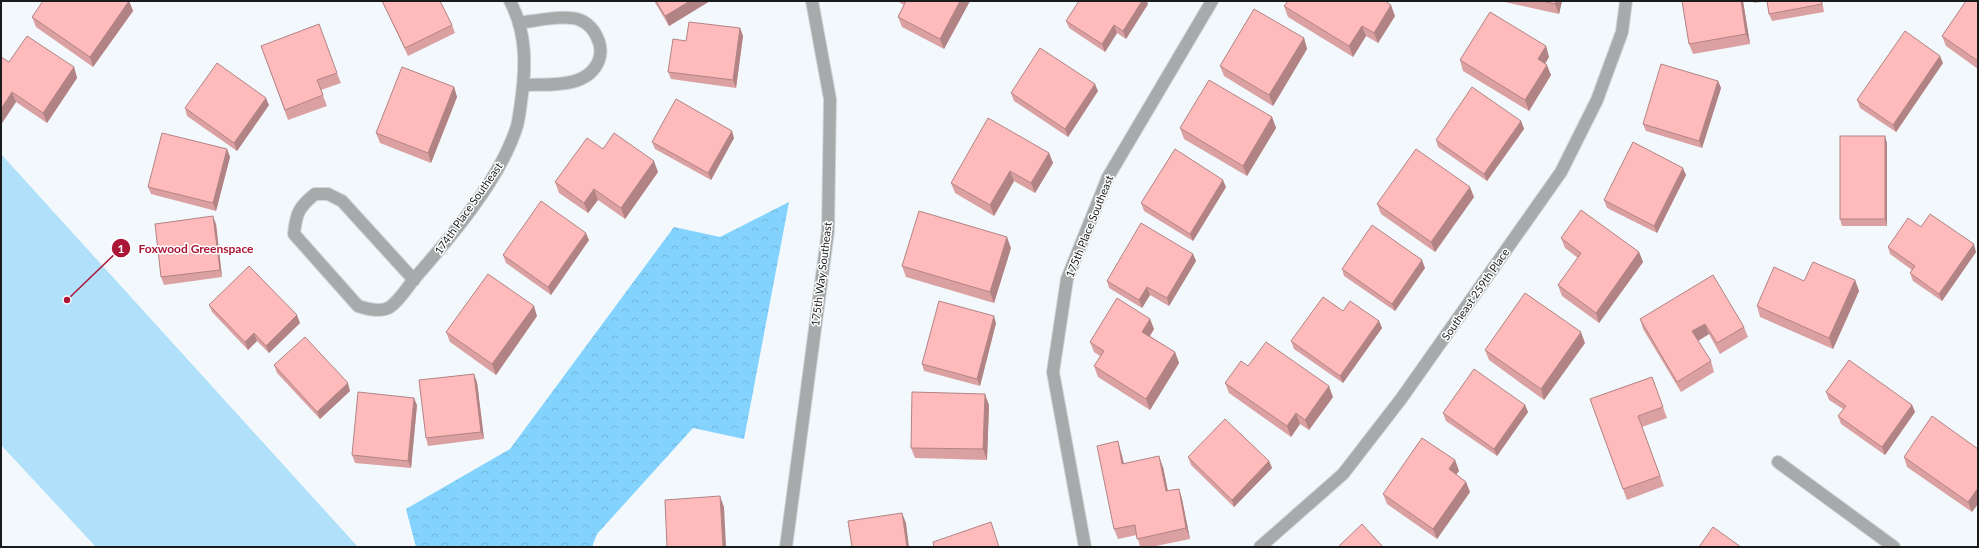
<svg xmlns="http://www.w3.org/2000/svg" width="1979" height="548" viewBox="0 0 1979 548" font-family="Lato,sans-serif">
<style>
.forest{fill:url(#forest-crowns)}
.green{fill:#b1e0fa}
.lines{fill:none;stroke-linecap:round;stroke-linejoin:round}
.street-casing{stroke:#cfd5d8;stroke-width:14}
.street{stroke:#a7aaab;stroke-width:12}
.wall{fill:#dba1a2}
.shaded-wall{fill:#b28384}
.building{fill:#ffbbbc;stroke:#b28384}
.labels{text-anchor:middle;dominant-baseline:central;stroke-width:3;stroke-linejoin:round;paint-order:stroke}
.street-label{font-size:11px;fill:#191b1c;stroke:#fff}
.leader{fill:none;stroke:#ab1636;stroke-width:1.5}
.callout-dot{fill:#ab1636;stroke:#fff;stroke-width:1.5}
.mark-label{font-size:12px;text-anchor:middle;font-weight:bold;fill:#fff}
.callout-label{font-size:12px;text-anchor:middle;font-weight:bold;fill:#ab1636;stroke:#fff;stroke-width:3;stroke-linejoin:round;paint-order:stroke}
</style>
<defs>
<pattern id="forest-crowns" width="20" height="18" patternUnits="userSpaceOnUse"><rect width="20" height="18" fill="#83d3fe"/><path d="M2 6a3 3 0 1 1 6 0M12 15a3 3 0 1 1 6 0" fill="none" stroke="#71b5d9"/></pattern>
</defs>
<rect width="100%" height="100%" fill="#f2f8fc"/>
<!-- forest -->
<polygon class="forest" points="789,202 744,439 693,428 597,534 592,547 416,547 406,509 510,449 674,227 720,237"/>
<!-- green -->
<polygon class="green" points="1,154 358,547 96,547 1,445"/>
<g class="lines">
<defs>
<g id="street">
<path d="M 519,23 C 535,21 565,14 580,20 C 590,24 596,33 599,42 C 601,48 601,54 599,60 C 588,89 549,84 523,85"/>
<path d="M 414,280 L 342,201 L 328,194 L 315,194 C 299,207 296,213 294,234 L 358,306 C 367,309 381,313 390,307 C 399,301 407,288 414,279 C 451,237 500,180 517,126 C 519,118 520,109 521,102 C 526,67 527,33 510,1"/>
<polyline points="1778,462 1894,547"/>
<polyline points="786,547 828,231 830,99 812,1"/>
<polyline points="1085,547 1053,372 1067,279 1108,177 1212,1"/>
<polyline points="1260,547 1343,474 1401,399 1561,172 1597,100 1622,32 1626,1"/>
</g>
</defs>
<!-- street casing -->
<use href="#street" class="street-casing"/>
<!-- street -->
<use href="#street" class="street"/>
</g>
<!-- wall -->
<g class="wall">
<polygon points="129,1 133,11 93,67 36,27 32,17"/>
<polygon points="382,1 440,1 452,25 455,33 408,56"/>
<polygon points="654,1 710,1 669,26"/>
<polygon points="897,1 970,1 944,49 902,27 898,17 904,5"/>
<polygon points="1500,1 1562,1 1559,14"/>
<polygon points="1682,1 1743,1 1750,44 1693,54 1689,44"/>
<polygon points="1754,1 1822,1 1824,12 1772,21 1769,14 1767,1 1754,3"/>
<polygon points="1978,1 1978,69 1946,46 1942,36"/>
<polygon points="1148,4 1126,39 1117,33 1105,52 1069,28 1066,21"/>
<polygon points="1284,6 1395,16 1378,43 1366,36 1353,57 1288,17"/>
<polygon points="740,28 743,36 736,88 671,79 668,72"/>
<polygon points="1304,38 1307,49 1273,106 1224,76 1220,66"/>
<polygon points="261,46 337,73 341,83 321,90 327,106 288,120"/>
<polygon points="1546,46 1549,57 1545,64 1551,75 1529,111 1463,71 1460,60"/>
<polygon points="1,57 9,62 74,67 77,78 47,123 16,102 2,123 1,122"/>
<polygon points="1943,63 1896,132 1860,108 1857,100"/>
<polygon points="1718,81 1721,88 1702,148 1646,131 1643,124"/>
<polygon points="454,87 457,97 431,163 380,143 376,133"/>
<polygon points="1098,91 1068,137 1014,101 1011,93"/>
<polygon points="269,105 237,151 187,116 185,108"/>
<polygon points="1272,117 1276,128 1247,176 1184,139 1180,128"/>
<polygon points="1521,121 1524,129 1487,181 1438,147 1436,140"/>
<polygon points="734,138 711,180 655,149 652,142"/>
<polygon points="1887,143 1887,226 1842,226 1840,219"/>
<polygon points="227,149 230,157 216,211 151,194 148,187"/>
<polygon points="603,149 658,172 625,219 598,200 588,213 559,193 555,182"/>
<polygon points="1049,153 1053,163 1035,193 1014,181 994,216 955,193 951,183"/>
<polygon points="1686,175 1657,233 1607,208 1604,200"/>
<polygon points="1226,187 1193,241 1144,211 1141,203"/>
<polygon points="1474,197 1435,252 1381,214 1377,204"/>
<polygon points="216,224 222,277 164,285 161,277"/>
<polygon points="1921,227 1976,252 1942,301 1913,281 1910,273 1912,270 1890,254 1888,247"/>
<polygon points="1561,238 1639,252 1643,262 1599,323 1562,296 1558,285 1578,258 1565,248"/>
<polygon points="589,240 551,295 506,263 503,255"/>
<polygon points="1011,248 994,303 906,277 902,266"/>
<polygon points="1193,254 1196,261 1169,306 1150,295 1142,308 1109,288 1107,281"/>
<polygon points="1425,268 1395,311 1344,276 1342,269"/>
<polygon points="1855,280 1859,291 1833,349 1760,317 1757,306 1804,281"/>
<polygon points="209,305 300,323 269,353 257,341 248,350 212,312"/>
<polygon points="537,316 496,375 450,342 446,332"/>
<polygon points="1150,319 1154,329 1150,336 1175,352 1179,363 1150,410 1098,377 1094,366 1100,356 1094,352 1090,342"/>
<polygon points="1640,319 1744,327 1748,337 1720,354 1709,334 1698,341 1711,361 1714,372 1681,392 1643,329"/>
<polygon points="1379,321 1382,328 1343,383 1294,349 1291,341"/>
<polygon points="996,323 980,386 924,371 922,364"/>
<polygon points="1585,343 1544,400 1489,360 1485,350"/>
<polygon points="274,365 350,391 320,419 277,373"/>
<polygon points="1248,366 1333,397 1309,430 1300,424 1291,437 1229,393 1225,383"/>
<polygon points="1652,377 1667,418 1642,427 1664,486 1627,500 1590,399"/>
<polygon points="477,382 484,439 428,446 426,438"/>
<polygon points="1826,392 1912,405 1915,412 1885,455 1841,424 1838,416 1843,409 1829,400"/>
<polygon points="417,405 411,468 355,463 352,455"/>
<polygon points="989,405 987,460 915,458 911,448"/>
<polygon points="1525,405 1528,412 1497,456 1446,421 1443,413"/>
<polygon points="1978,449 1972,512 1907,467 1904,457"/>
<polygon points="1121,452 1124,463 1163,467 1168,491 1179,489 1182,499 1190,539 1151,547 1140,547 1137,535 1118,539 1114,529"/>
<polygon points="1188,457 1269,461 1272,468 1234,507 1191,465"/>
<polygon points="1455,460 1459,471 1456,474 1466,482 1470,492 1437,539 1387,504 1383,494"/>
</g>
<!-- shaded-wall -->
<g class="shaded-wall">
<polygon points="129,1 133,11 93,67 90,57"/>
<polygon points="690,1 710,1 669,26 665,16"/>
<polygon points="960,1 970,1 944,49 940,39"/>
<polygon points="1142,1 1147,1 1148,4 1126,39 1123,31"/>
<polygon points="1556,1 1562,1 1559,14 1555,4"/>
<polygon points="1741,1 1743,1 1750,44 1746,34"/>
<polygon points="1391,5 1395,16 1378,43 1374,33"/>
<polygon points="1114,25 1117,33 1105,52 1102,44"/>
<polygon points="1362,26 1366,36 1353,57 1349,46"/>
<polygon points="740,28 743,36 736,88 733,80"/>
<polygon points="1304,38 1307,49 1273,106 1269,95"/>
<polygon points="1546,46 1549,57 1541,70 1538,59"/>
<polygon points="1940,56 1943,63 1896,132 1893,125"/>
<polygon points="1547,65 1551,75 1529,111 1525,100"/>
<polygon points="74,67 77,78 47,123 43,113"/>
<polygon points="1718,81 1721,88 1702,148 1699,141"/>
<polygon points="1095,84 1098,91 1068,137 1065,129"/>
<polygon points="454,87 457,97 431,163 428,153"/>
<polygon points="12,92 16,102 2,123 1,120 1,109"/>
<polygon points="266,98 269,105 237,151 234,143"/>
<polygon points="1272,117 1276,128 1247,176 1243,166"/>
<polygon points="1521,121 1524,129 1487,181 1484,174"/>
<polygon points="732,131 734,138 711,180 708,173"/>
<polygon points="1885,136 1887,143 1887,226 1885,219"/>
<polygon points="227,149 230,157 216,211 213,203"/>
<polygon points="1049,153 1053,163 1035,193 1031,183"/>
<polygon points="654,161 658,172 625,219 621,208"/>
<polygon points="1683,168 1686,175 1657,233 1654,226"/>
<polygon points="1010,171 1014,181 994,216 990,205"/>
<polygon points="1223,180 1226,187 1193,241 1190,234"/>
<polygon points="1470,187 1474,197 1435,252 1431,242"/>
<polygon points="594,189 598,200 588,213 584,203"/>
<polygon points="213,216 216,224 222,277 220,270"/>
<polygon points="586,233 589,240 551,295 548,287"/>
<polygon points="1007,237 1011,248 994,303 990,292"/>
<polygon points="1974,244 1976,252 1942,301 1939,294"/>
<polygon points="1639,252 1643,262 1599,323 1596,313"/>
<polygon points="1193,254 1196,261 1169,306 1167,298"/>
<polygon points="1422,260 1425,268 1395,311 1392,304"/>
<polygon points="1855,280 1859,291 1833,349 1829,338"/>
<polygon points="1147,287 1150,295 1142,308 1139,300"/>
<polygon points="534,306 537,316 496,375 492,364"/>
<polygon points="297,315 300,323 269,353 266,346"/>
<polygon points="994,316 996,323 980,386 977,379"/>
<polygon points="1150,319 1154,329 1146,342 1142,332"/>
<polygon points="1379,321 1382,328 1343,383 1340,376"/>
<polygon points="1705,324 1709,334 1696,342 1692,331"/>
<polygon points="1581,332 1585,343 1544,400 1541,389"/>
<polygon points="254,333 257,341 248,350 245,342"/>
<polygon points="1175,352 1179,363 1150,410 1146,399"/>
<polygon points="474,374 477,382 484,439 481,432"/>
<polygon points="348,383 350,391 320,419 317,412"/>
<polygon points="1329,386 1333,397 1309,430 1305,420"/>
<polygon points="985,394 989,405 987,460 983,449"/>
<polygon points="414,398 417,405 411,468 408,461"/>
<polygon points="1525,405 1528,412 1497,456 1494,449"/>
<polygon points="1912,405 1915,412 1885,455 1882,447"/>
<polygon points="1296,413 1300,424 1291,437 1287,426"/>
<polygon points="1118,441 1121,452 1126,474 1122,464"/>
<polygon points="1159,456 1163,467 1170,502 1166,491"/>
<polygon points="1455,460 1459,471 1452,480 1449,469"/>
<polygon points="1269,461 1272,468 1234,507 1232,500"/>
<polygon points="1466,482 1470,492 1437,539 1433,529"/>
<polygon points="1978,488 1978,504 1972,512 1968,502"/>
<polygon points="1179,489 1182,499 1190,539 1186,528"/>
<polygon points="720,496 724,507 726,547 723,547"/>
<polygon points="902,513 906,523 909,547 907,547"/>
</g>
<!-- building -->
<g class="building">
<polygon points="43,1 129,1 90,57 32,17"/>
<polygon points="382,1 440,1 452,25 405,48"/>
<polygon points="656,1 690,1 665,16"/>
<polygon points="906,1 960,1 940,39 898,17"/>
<polygon points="1079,1 1142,1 1123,31 1114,25 1102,44 1066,21"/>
<polygon points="1288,1 1385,1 1391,5 1374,33 1362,26 1349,46 1284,6"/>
<polygon points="1542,1 1556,1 1555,4"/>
<polygon points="1682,1 1741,1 1746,34 1689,44"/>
<polygon points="1767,1 1821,1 1822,4 1769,14"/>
<polygon points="1966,1 1978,1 1978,61 1942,36"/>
<polygon points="1254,9 1304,38 1269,95 1220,66"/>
<polygon points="1490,12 1546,46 1538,59 1547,65 1525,100 1460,60"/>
<polygon points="689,22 740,28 733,80 668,72 673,39 686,41"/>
<polygon points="319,24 337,73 317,80 323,95 285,110 261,46"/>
<polygon points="1905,31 1940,56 1893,125 1857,100"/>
<polygon points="27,36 74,67 43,113 12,92 1,109 1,57 9,62"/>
<polygon points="1040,48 1095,84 1065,129 1011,93"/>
<polygon points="217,63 266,98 234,143 185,108"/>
<polygon points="1661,64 1718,81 1699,141 1643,124"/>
<polygon points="402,67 454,87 428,153 376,133"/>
<polygon points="1209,80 1272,117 1243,166 1180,128"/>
<polygon points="1472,87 1521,121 1484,174 1436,140"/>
<polygon points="676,99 732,131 708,173 652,142"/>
<polygon points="988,118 1049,153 1031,183 1010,171 990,205 951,183"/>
<polygon points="162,133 227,149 213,203 148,187"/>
<polygon points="614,133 654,161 621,208 594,189 584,203 555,182 587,138 603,149"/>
<rect x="1840" y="136" width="45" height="83"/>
<polygon points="1633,142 1683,168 1654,226 1604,200"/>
<polygon points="1175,149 1223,180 1190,234 1141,203"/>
<polygon points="1416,149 1470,187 1431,242 1377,204"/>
<polygon points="541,201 586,233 548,287 503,255"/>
<polygon points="1581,210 1639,252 1596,313 1558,285 1581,253 1561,238"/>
<polygon points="919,211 1007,237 990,292 902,266"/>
<polygon points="1930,214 1974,244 1939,294 1910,273 1915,266 1888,247 1908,218 1921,227"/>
<polygon points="213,216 220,270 161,277 155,224"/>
<polygon points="1141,223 1193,254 1167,298 1147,287 1139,300 1107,281"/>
<polygon points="1372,225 1422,260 1392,304 1342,269"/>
<polygon points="1813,262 1855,280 1829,338 1757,306 1774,267 1804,281"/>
<polygon points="249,266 297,315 266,346 254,333 245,342 209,305"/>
<polygon points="488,274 534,306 492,364 446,332"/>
<polygon points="1713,275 1744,327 1717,343 1705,324 1692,331 1711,361 1677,382 1640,319"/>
<polygon points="1525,293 1581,332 1541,389 1485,350"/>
<polygon points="1323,297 1343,311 1350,301 1379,321 1340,376 1291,341"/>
<polygon points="1117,298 1150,319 1142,332 1175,352 1146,399 1094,366 1104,351 1090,342"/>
<polygon points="939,301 994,316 977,379 922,364"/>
<polygon points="305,337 348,383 317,412 274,365"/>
<polygon points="1266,342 1329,386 1305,420 1296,413 1287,426 1225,383 1241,361 1248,366"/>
<polygon points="1849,360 1912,405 1882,447 1838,416 1846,406 1826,392"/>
<polygon points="1474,369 1525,405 1494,449 1443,413"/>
<polygon points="474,374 481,432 426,438 419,380"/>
<polygon points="1652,377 1663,407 1638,416 1660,476 1623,489 1590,399"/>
<polygon points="358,392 414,398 408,461 352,455"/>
<polygon points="912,392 985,394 983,449 911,448"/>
<polygon points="1932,416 1978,449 1978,488 1968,502 1904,457"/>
<polygon points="1225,419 1269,461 1232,500 1188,457"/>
<polygon points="1422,438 1455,460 1449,469 1466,482 1433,529 1383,494"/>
<polygon points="1118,441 1122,464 1159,456 1166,491 1179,489 1186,528 1137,539 1135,525 1114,529 1097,446"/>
<polygon points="720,496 723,547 667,547 665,500"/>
<polygon points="902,513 907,547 852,547 848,521"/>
<polygon points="991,522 999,547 934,547 933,542"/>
<polygon points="1362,524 1383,547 1338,547"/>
<polygon points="1713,527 1741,547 1699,547"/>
</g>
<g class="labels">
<!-- street labels -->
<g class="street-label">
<text transform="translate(468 208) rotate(-55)">174th Place Southeast</text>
<text transform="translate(1089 226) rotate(-68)">175th Place Southeast</text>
<text transform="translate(821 274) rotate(-83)">175th Way Southeast</text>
<text transform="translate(1475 294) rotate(-55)">Southeast 259th Place</text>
</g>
</g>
<!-- callouts -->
<path class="leader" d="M67 300L121 248"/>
<g class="callout-dot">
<circle cx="67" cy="300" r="4"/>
<circle cx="121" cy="248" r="10"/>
</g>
<g class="mark-label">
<text x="121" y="253">1</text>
</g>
<g class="callout-label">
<text x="196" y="253">Foxwood Greenspace</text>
</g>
<!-- border -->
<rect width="1979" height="548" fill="none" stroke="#191b1c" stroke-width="4"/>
</svg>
